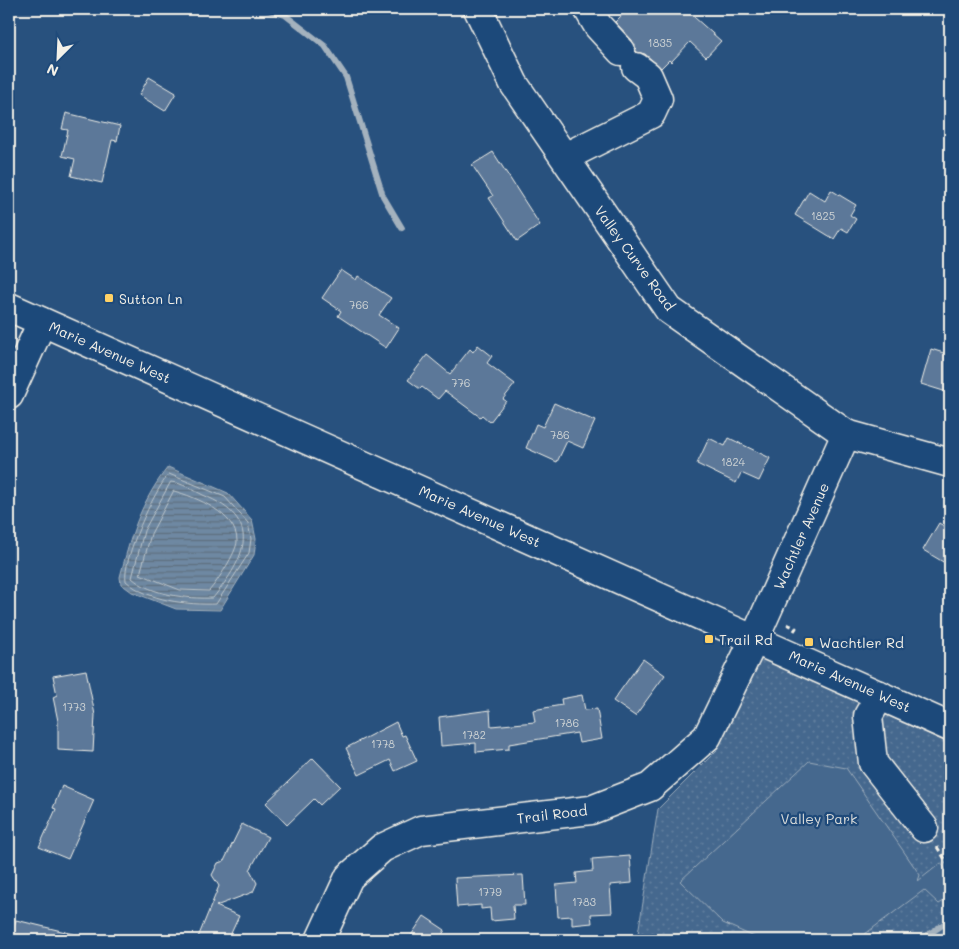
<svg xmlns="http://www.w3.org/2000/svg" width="959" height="949" viewBox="0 0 959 949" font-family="Mali,sans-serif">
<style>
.grass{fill:url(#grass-dots);stroke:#9cacbb}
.garden{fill:#45688e;stroke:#9cacbb}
.water{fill:url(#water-rules);stroke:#a4b2be}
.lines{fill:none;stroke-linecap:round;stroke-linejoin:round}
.shore{stroke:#bec7cc;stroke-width:1}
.stream{stroke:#a4b2be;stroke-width:6}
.building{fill:#5b7899;stroke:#f4f1e8}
.minor-casing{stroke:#f4f1e8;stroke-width:31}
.path{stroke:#f4f1e8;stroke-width:3;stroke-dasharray:5 4;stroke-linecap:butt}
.minor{stroke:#1f4a7a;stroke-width:28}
.poi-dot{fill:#ffd166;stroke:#1f4a7a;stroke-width:2}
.labels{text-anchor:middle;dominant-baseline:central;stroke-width:4.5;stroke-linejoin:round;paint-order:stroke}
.number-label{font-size:11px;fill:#ced3d4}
.street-label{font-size:14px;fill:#f4f1e8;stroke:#1f4a7a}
.poi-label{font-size:14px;fill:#f4f1e8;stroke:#1f4a7a;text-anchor:start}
.park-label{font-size:14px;fill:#dadcda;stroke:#1f4a7a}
</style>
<defs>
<pattern id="grass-dots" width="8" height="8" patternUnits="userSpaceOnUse" patternTransform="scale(1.25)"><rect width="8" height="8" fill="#45688e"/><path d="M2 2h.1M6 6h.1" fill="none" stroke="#607e9e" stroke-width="1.8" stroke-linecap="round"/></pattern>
<pattern id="water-rules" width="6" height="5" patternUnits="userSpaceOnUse" patternTransform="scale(1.25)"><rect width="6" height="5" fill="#6e88a2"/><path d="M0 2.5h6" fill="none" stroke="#5f6e7d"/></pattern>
</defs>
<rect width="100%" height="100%" fill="#28517e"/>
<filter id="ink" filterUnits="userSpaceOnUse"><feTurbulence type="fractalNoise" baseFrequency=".02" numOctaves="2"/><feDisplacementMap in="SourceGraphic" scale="10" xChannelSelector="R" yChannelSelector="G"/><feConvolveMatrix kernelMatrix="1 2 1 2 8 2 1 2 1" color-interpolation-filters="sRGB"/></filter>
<g filter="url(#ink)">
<!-- grass -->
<polygon class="grass" points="760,657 950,744 950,940 637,940 658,809 717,750"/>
<!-- garden -->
<polygon class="garden" points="809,761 846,768 920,875 918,881 941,863 950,876 950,897 939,904 924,890 857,940 761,940 723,923 680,881"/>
<!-- water -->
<path class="water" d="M 168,467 L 228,493 L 252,520 L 256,539 L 254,555 L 220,610 L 176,609 L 132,592 L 121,584 L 120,577 C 131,535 140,503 168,467 Z"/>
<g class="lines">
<!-- shore -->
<g class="shore">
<path d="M 169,474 L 225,497 L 248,523 L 251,539 L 249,553 L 216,604 C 188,605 148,601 126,581 C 122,559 154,491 169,474 Z"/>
<path d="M 171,482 C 182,483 193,490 203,495 C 264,520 246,557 213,598 C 188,599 151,595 132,578 L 144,531 Z"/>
<path d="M 174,491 C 196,497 237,514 237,541 C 237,552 217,582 209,591 L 180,590 L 140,574 L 151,534 Z"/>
</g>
<!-- stream -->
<g class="stream">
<polyline points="265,9 285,15 325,46 346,77 383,196 402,228"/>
<polyline points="920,940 950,920"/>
</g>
</g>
<!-- building -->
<g class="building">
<polygon points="628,9 685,9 721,41 706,57 690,42 671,62 669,60 661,68 645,54 636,52 632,40 615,22"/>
<polygon points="149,77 176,93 165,111 139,95"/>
<polygon points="66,113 120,126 117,141 112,140 102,183 71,176 75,159 62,156 68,130 62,129"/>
<polygon points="493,152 540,225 517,241 489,198 493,196 472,165"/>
<polygon points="831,190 856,205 850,215 856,219 848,232 841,228 834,239 795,215 809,191 825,201"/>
<polygon points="341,270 356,280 358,276 391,298 379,315 399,328 386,348 338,316 341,311 322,298"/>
<polygon points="478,345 492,356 487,363 515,384 503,399 506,401 490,422 482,415 480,417 445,391 438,399 422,387 420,389 408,380 427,355 450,374 470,349 473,352"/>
<polygon points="931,349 950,355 950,393 921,384"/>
<polygon points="554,403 595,421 583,448 567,441 557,462 526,448 536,424 543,427"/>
<polygon points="709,438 725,446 729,438 770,458 759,481 741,473 736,483 697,464"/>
<polygon points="939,523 950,530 950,566 923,550"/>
<polygon points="643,659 665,675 635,716 613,701"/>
<polygon points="86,670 95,715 93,752 58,750 58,721 53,697 57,695 53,676"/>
<polygon points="582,695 585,710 597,709 602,739 579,743 577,733 509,744 509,749 476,752 476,743 441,746 439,717 490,710 491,726 535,722 533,710 562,705 561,699"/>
<polygon points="396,722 402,736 405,735 417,761 395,771 390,760 359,775 346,748"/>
<polygon points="313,758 340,786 320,805 314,799 287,825 266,803"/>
<polygon points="62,786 94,800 68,859 39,847 56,809 53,808"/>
<polygon points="242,824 268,837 250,870 257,883 253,892 216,906 239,916 228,940 197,940 219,886 212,875 218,863 224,861"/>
<polygon points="630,856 632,883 610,885 612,913 591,914 592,923 572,925 572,916 558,917 556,885 577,883 576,873 593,871 592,859"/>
<polygon points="523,875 525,905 513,905 514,919 491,921 490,908 481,909 481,905 457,907 455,878"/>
<polygon points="424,916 445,930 439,940 408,940"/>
<polygon points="16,920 74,934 73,940 9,940"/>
</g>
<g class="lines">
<defs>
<g id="minor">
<polyline points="478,9 514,84 669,310 846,434 950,463"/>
<polyline points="588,9 598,26 621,51"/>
<polyline points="565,157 651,114 658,99 648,76 636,67"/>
<polyline points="9,307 950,727"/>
<polyline points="9,395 42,322"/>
<polyline points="880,695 868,716 873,763 924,828"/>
<polyline points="320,940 349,877 382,848 421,830 591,810 650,787 707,737 755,638 846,434"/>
</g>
</defs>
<!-- minor casing -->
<use href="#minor" class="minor-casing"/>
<!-- path -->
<g class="path">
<polyline points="787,624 796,628 794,631"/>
<polyline points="937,847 950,867"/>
</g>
<!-- minor -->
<use href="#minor" class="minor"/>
</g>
</g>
<!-- markers -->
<g class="poi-dot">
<rect x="104" y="293" width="10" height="10" rx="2.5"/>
<rect x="704" y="634" width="10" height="10" rx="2.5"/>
<rect x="804" y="637" width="10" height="10" rx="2.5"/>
</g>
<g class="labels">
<!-- number labels -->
<g class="number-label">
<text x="660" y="42">1835</text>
<text x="823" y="215">1825</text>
<text x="359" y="304">766</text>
<text x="461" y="382">776</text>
<text x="560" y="434">786</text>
<text x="733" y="461">1824</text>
<text x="74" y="706">1773</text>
<text x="567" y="722">1786</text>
<text x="474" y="734">1782</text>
<text x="383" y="743">1778</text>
<text x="490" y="891">1779</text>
<text x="584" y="901">1783</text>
</g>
<!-- street labels -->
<g class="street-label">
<text transform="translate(635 258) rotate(54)">Valley Curve Road</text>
<text transform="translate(110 352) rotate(24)">Marie Avenue West</text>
<text transform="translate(480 516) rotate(24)">Marie Avenue West</text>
<text transform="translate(801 536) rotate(-66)">Wachtler Avenue</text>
<text transform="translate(850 681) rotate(24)">Marie Avenue West</text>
<text transform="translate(552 814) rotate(-7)">Trail Road</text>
</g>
<!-- poi labels -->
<g class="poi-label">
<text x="119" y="298">Sutton Ln</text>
<text x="719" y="639">Trail Rd</text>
<text x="819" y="642">Wachtler Rd</text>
</g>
<!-- park labels -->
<g class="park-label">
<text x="819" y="818">Valley Park</text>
</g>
</g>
<!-- margin -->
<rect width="959" height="949" fill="none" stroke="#1f4a7a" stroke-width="30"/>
<rect x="15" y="15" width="929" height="919" fill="none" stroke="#f4f1e8" stroke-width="2" filter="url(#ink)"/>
<!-- north arrow -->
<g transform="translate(58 58) rotate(204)" stroke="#1f4a7a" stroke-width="4" paint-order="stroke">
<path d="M0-4L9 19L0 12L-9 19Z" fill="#f4f1e8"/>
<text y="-8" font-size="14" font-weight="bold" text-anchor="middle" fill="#f4f1e8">N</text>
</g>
</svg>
